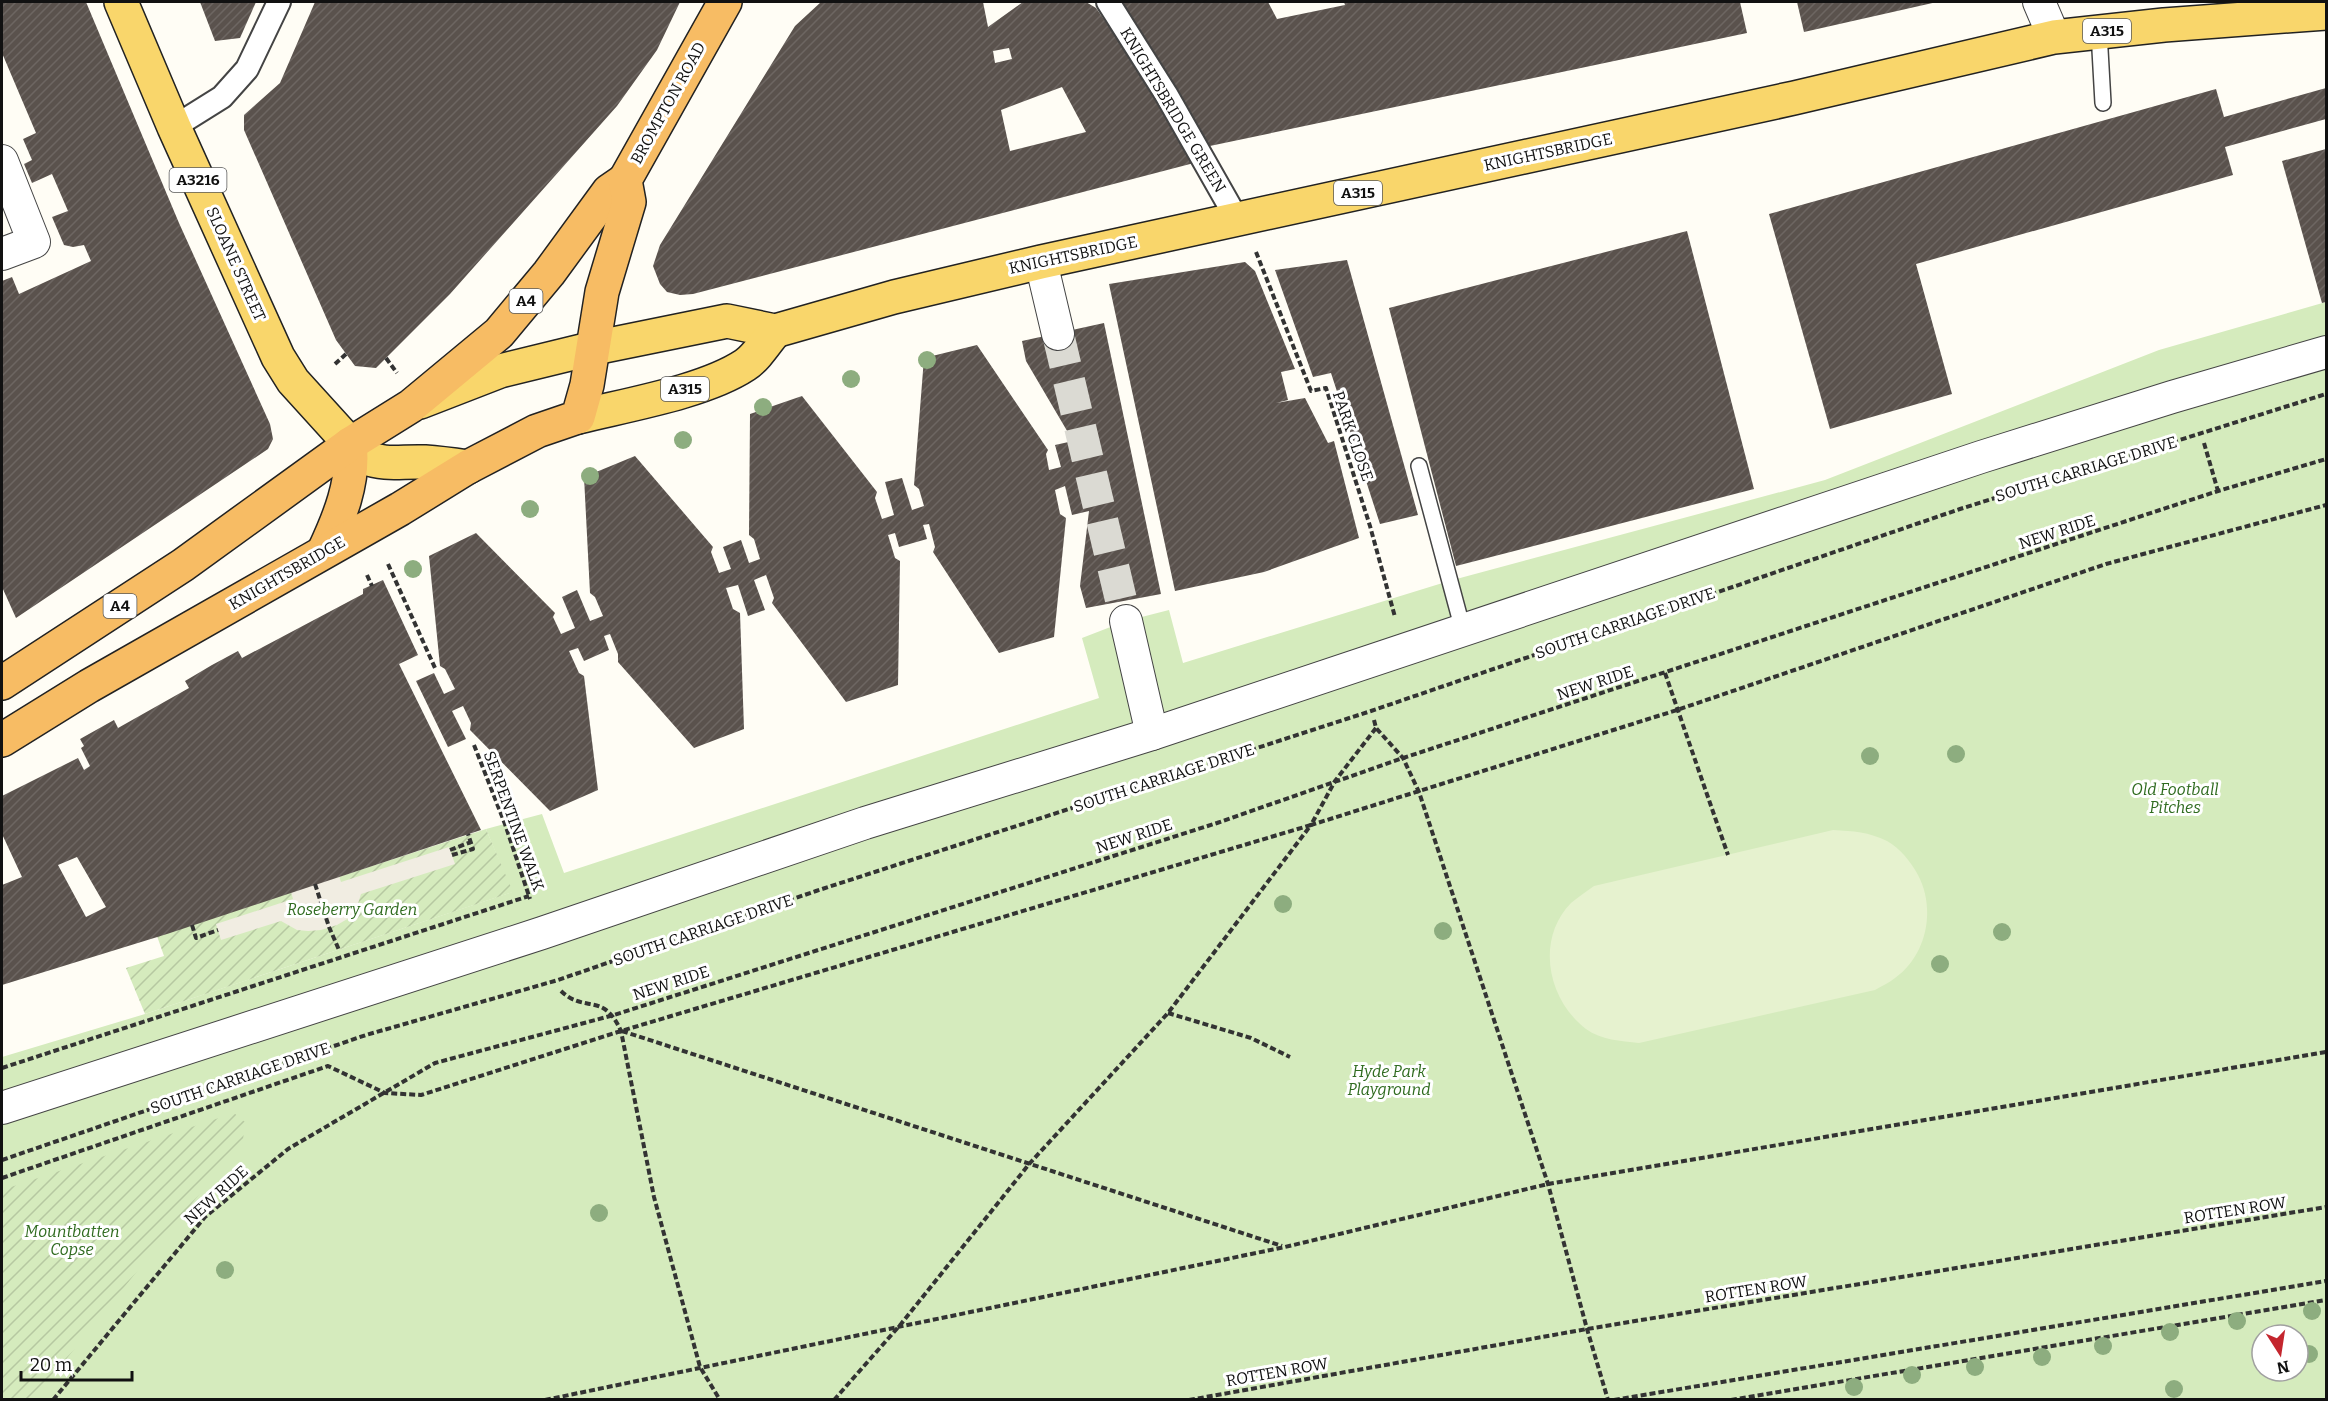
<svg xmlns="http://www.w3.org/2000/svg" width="2328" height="1401" viewBox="0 0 2328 1401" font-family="Bitter,serif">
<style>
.park{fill:#d5ebbd;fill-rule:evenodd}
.garden{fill:url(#garden-furrows)}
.pitch{fill:#e6f2cf}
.plaza{fill:#f1ede2}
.building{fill:url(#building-hatch);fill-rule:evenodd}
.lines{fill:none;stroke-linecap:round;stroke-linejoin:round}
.minor-tunnel{stroke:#dbdad3;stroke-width:32;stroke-dasharray:32 16;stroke-linecap:butt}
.service-casing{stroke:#444;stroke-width:18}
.pedestrian-casing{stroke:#444;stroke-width:26}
.minor-casing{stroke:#444;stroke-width:34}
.primary-casing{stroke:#222;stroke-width:36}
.trunk-casing{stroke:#222;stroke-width:36}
.path{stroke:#333;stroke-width:4;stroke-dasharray:6 3;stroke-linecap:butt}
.service{stroke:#fff;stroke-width:15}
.pedestrian{stroke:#fff;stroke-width:22}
.minor{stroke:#fff;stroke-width:32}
.primary{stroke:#f9d66b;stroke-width:33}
.trunk{stroke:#f7bc64;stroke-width:33}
.tree{fill:#8dad7f}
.labels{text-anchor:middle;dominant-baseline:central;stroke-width:6;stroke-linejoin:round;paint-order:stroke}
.shield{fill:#fff;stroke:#585858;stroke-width:1.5}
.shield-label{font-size:15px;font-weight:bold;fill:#111}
.street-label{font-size:16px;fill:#111;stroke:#fff}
.park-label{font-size:16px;font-style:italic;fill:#2f6b1f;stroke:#fff}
</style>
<defs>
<pattern id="garden-furrows" width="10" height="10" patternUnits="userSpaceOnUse" patternTransform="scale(1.5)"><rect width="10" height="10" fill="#d5ebbd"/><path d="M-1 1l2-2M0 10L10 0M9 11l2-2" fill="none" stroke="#b6c8a1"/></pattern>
<pattern id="building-hatch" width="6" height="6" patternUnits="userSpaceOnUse" patternTransform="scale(1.5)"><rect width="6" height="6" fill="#5a524d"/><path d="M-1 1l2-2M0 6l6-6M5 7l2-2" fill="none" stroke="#6d6662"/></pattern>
</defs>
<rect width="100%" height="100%" fill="#fffdf5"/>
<!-- park -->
<path class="park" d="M 2326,302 L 2326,1399 L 2,1400 L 2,1057 L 145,1014 L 512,892 L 486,829 L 542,814 L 564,873 L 1099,698 L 1082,638 L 1126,621 L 1169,610 L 1183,663 L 1449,581 L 1825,480 L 2159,350 ZM 2262,1335 L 2298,1335 L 2298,1371 L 2262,1371 Z"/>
<!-- garden -->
<g class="garden">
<polygon points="486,829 513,892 145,1014 126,968 164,956 157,936"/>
<polygon points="234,1113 245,1122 243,1140 34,1399 2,1399 2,1190"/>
</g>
<!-- pitch -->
<path class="pitch" d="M 1833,830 C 1853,831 1869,832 1887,841 C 1900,848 1911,862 1918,875 C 1936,909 1927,955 1895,978 C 1889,983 1881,986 1875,990 L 1639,1043 C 1621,1041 1601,1040 1586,1029 C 1548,1000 1535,940 1571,903 C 1578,897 1586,892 1594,886 Z"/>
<!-- plaza -->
<polygon class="plaza" points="449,847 455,864 361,894 356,910 349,918 337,925 321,930 308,931 297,930 281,921 221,940 216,924 293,899 291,892 339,876 341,882"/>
<!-- building -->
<g class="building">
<polygon points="2,2 86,2 179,223 270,424 273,439 268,449 16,618 2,587 2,281 12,277 19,294 91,261 84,245 73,247 64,245 52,217 68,211 52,174 32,183 24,164 32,160 23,139 36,133 2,53"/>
<polygon points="200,2 256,2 240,38 215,41"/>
<polygon points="315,2 680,2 657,50 617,106 450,294 376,368 355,366 336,340 244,130 244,115 280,83"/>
<path d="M 821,2 L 983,2 L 988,27 L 1023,2 L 1086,2 L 1096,8 L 1115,35 L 1124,33 L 1194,163 L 693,294 L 680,295 L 667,292 L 660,284 L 653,266 L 660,245 L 795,26 ZM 1009,48 L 1012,59 L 995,63 L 993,51 ZM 1062,87 L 1086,132 L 1010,151 L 1001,110 Z"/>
<polygon points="1117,2 1268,2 1277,19 1345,5 1344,2 1740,2 1747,33 1205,147"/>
<polygon points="1797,2 1937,2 1804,32"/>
<polygon points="2326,88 2326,119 2225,147 2233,175 1916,264 1952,394 1830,429 1769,214 2216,89 2224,117"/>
<polygon points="2326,149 2326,302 2322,303 2282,161"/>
<polygon points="1687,231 1754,489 1456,566 1389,308"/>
<polygon points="1347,260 1418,515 1380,524 1331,373 1313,377 1275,270"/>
<polygon points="1245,262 1255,271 1295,369 1281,372 1288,400 1276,403 1305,398 1328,443 1334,441 1359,538 1264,572 1175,591 1109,284"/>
<polygon points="1104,323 1161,594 1086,608 1080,586 1089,511 1072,515 1065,486 1055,490 1060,514 1066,518 1054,637 999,653 933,552 935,547 929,524 923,525 927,539 899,547 895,533 888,535 895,558 900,561 898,685 846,702 772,603 774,598 766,575 754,580 765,610 748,616 738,585 726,588 733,609 740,613 744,729 694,748 618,662 618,654 610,634 604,636 609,650 584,661 578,648 569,651 579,673 584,676 598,790 550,811 470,730 471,723 463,706 452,711 466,739 448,747 416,681 434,673 444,694 455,689 445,669 440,666 429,556 476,533 555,613 553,617 561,634 575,628 562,597 577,590 590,621 603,616 595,597 590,593 584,477 635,456 713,547 711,552 719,573 731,569 723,547 741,540 749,563 760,559 754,539 749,535 750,414 802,396 877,492 875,498 882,519 894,515 885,482 902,478 912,510 924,506 919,489 914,485 924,358 977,345 1048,450 1046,454 1049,470 1061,467 1055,445 1073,441 1026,361 1022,341"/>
<path d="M 383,580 L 418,655 L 399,664 L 481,830 L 167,934 L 2,985 L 2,885 L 22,877 L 2,834 L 2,796 L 78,758 L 84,770 L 90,766 L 81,748 L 84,746 L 80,739 L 114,720 L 118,728 L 189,688 L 185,681 L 212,665 L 238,651 L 242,658 L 363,594 L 363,589 ZM 77,857 L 106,907 L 86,917 L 58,865 Z"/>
</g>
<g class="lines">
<!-- minor-tunnel -->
<polyline class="minor-tunnel" points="1058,334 1126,621"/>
<defs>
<g id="service">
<polyline points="2099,32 2103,103"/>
<polyline points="1419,466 1463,630"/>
</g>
<g id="pedestrian">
<polyline points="1108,2 1166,94 1237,219"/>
<polyline points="174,127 222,97 247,69 279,2"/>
</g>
<g id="minor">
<polyline points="2039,2 2054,37"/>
<polyline points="2,161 34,242 2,254"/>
<polyline points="1041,262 1058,334"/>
<polyline points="1126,621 1152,734"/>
<polyline points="2,1108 542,933 865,823 1152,734 1981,457 2172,397 2326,352"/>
</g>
<g id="primary">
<path d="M 121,2 L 174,127 L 278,357 L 293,381 L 362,457 C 389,466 399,461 425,462 C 439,463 454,465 468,467"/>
<polyline points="420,402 500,371 594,348 727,321 775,331 894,297 1041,262 1794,98 2054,37 2164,25 2326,13"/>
<path d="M 578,417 C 626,405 704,392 745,365 C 756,358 766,342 775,331"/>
</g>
<g id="trunk">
<path d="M 324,551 C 339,519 355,481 350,444"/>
<polyline points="2,683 183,565 350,444 411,406 499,333 549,273 609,191 625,180"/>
<polyline points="2,740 89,686 400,509 468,467 537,431 578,417 587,385 602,292 629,202 625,180 725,2"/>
</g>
</defs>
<!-- service casing -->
<use href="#service" class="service-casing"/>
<!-- pedestrian casing -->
<use href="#pedestrian" class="pedestrian-casing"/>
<!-- minor casing -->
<use href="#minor" class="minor-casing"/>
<!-- primary casing -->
<use href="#primary" class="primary-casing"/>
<!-- trunk casing -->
<use href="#trunk" class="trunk-casing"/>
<!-- path -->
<g class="path">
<polyline points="1256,252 1311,391 1326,388 1370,526 1395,617"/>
<polyline points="386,358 397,373"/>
<polyline points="335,364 346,354"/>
<polyline points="2204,443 2218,491"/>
<polyline points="388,564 435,668"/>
<polyline points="367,575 372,586"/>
<polyline points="1665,673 1728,855"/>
<polyline points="1374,720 1376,728 1403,758 1419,792 1548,1184 1587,1329 1608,1400"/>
<polyline points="474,745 505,824 530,899"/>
<polyline points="450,850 471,842"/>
<polyline points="452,855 473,849 468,834"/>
<polyline points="315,884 329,927 339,950"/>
<polyline points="192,925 196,938 218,930"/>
<path d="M 561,991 C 585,1014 603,991 621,1031 L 654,1197 L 700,1367 L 720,1400"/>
<polyline points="1168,1013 1251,1038 1290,1057"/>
<polyline points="622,1031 1282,1246"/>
<polyline points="2,1068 529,896"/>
<polyline points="2,1160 366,1035 558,980 816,891 1371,711 1960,509 2326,394"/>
<polyline points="2,1178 328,1066 385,1093 421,1095 621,1031 1311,825 1335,781 1376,728"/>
<polyline points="53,1400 205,1217 288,1149 435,1063 614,1015 1217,823 1403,758 2218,491 2326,459"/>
<polyline points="545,1400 1285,1247 1548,1184 2326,1052"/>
<polyline points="834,1400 901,1324 1030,1163 1168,1013 1311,825 1677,710 2106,564 2326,505"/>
<polyline points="1189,1400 1587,1329 2326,1207"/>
<polyline points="1614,1400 2326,1281"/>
<polyline points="1731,1400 2326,1300"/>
</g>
<!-- service -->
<use href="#service" class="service"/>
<!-- pedestrian -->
<use href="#pedestrian" class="pedestrian"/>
<!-- minor -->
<use href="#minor" class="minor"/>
<!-- primary -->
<use href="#primary" class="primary"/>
<!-- trunk -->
<use href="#trunk" class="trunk"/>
</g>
<!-- trees -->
<g class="tree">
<circle cx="927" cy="360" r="9"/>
<circle cx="851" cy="379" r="9"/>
<circle cx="763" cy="407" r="9"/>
<circle cx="683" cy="440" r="9"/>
<circle cx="590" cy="476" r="9"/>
<circle cx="530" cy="509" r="9"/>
<circle cx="413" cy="569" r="9"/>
<circle cx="1956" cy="754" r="9"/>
<circle cx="1870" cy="756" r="9"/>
<circle cx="1283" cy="904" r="9"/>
<circle cx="1443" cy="931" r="9"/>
<circle cx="2002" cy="932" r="9"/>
<circle cx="1940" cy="964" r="9"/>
<circle cx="599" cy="1213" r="9"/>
<circle cx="225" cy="1270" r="9"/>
<circle cx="2312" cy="1311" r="9"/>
<circle cx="2237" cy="1321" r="9"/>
<circle cx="2170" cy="1332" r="9"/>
<circle cx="2103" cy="1346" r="9"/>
<circle cx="2309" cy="1354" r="9"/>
<circle cx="2042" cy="1357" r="9"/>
<circle cx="1975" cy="1367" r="9"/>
<circle cx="1912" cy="1375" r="9"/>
<circle cx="1854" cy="1387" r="9"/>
<circle cx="2174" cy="1389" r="9"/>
</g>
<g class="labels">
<!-- shield labels -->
<g class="shield">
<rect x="2083" y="19" width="48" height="24" rx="4.5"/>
<rect x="169.5" y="168" width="57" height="24" rx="4.5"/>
<rect x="1334" y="181" width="48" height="24" rx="4.5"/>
<rect x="509.5" y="289" width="33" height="24" rx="4.5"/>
<rect x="661" y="377" width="48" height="24" rx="4.5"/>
<rect x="103.5" y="594" width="33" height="24" rx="4.5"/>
</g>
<g class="shield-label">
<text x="2107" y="31">A315</text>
<text x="198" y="180">A3216</text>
<text x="1358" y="193">A315</text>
<text x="526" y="301">A4</text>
<text x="685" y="389">A315</text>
<text x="120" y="606">A4</text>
</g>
<!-- street labels -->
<g class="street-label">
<text transform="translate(668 103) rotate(-61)">BROMPTON ROAD</text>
<text transform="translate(1173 110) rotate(59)">KNIGHTSBRIDGE GREEN</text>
<text transform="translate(1548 152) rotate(-12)">KNIGHTSBRIDGE</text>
<text transform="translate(1073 255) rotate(-12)">KNIGHTSBRIDGE</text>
<text transform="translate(236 264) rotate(66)">SLOANE STREET</text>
<text transform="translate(1353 436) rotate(71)">PARK CLOSE</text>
<text transform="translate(2086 469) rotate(-17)">SOUTH CARRIAGE DRIVE</text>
<text transform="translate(2057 532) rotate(-18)">NEW RIDE</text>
<text transform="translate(287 573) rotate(-30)">KNIGHTSBRIDGE</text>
<text transform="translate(1625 623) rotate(-19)">SOUTH CARRIAGE DRIVE</text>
<text transform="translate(1595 683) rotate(-18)">NEW RIDE</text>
<text transform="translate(1164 778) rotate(-18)">SOUTH CARRIAGE DRIVE</text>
<text transform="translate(514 821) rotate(70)">SERPENTINE WALK</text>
<text transform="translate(1134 836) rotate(-18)">NEW RIDE</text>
<text transform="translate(703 930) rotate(-19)">SOUTH CARRIAGE DRIVE</text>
<text transform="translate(671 983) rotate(-18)">NEW RIDE</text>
<text transform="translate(240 1078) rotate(-19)">SOUTH CARRIAGE DRIVE</text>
<text transform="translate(216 1195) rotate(-42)">NEW RIDE</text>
<text transform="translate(2235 1210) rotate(-9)">ROTTEN ROW</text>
<text transform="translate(1756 1289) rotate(-9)">ROTTEN ROW</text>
<text transform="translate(1277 1372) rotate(-10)">ROTTEN ROW</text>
</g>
<!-- park labels -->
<g class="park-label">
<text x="2175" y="789">Old Football<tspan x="2175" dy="18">Pitches</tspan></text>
<text x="352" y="909">Roseberry Garden</text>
<text x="1389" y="1071">Hyde Park<tspan x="1389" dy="18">Playground</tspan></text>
<text x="72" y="1231">Mountbatten<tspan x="72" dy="18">Copse</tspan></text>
</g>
</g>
<!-- border -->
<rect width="2328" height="1401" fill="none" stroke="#111111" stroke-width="6"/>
<!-- north arrow -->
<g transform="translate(2280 1353) rotate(168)"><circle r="28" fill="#ffffff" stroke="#a0a0a0" stroke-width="1.5"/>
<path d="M0-4.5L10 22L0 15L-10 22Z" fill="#c4262e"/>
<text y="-9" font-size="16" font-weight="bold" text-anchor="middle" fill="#111111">N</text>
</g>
<!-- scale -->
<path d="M21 1371v9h111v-9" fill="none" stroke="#111111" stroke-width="3"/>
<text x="30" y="1371" font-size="18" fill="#111111" stroke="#ffffff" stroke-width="4.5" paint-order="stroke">20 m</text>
</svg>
